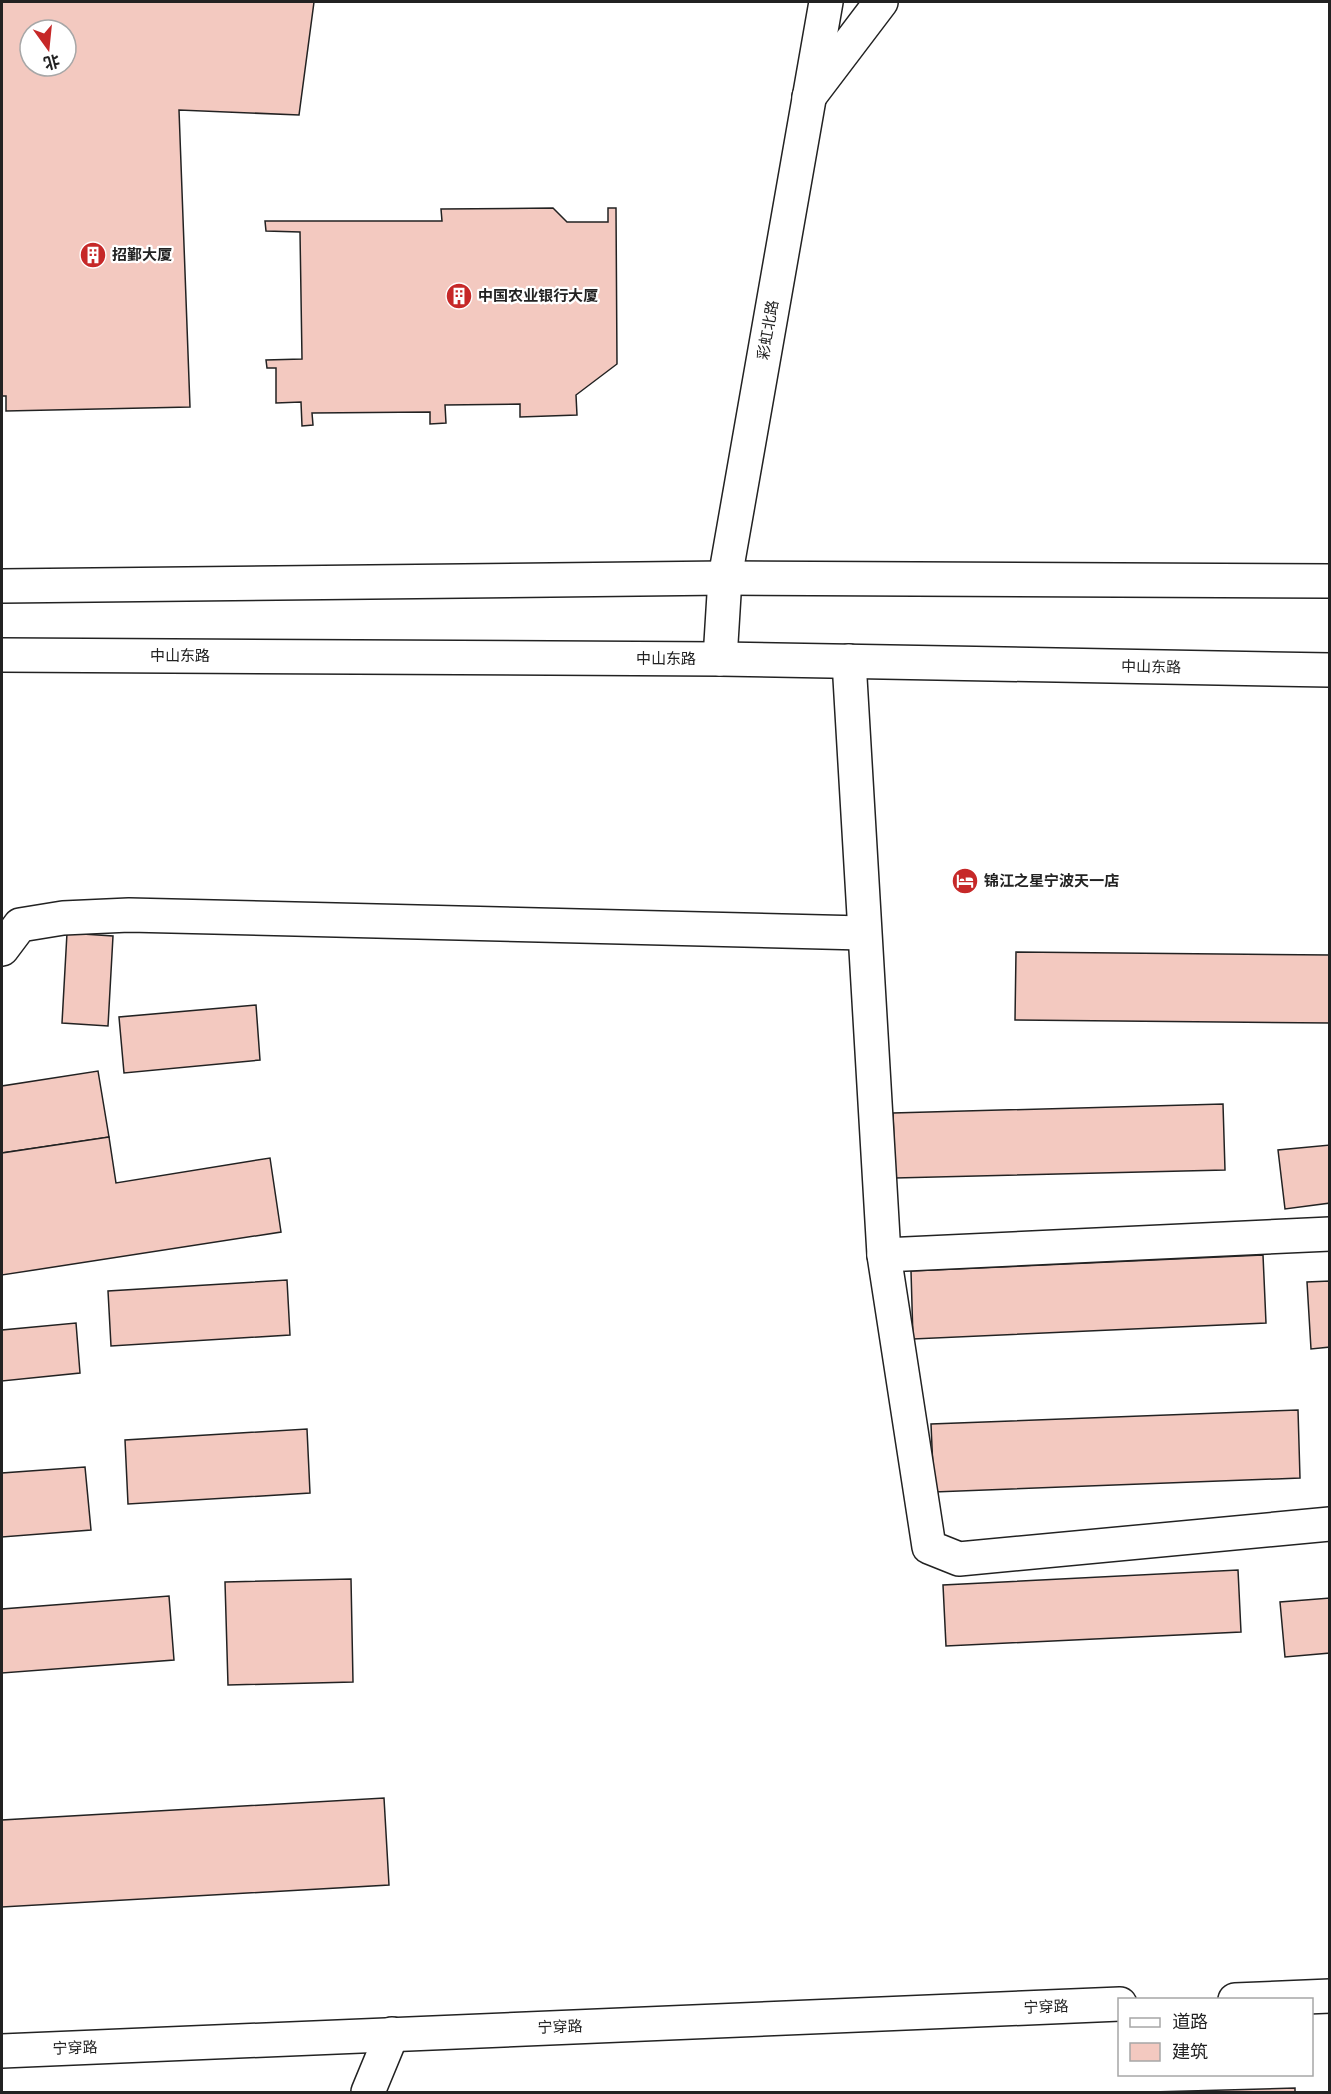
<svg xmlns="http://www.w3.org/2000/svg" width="1331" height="2094" viewBox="0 0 1331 2094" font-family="Signika,'Noto Sans SC',sans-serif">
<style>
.building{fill:#f3c9c0;stroke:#222;stroke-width:1.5;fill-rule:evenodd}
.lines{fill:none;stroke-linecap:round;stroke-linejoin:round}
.minor-casing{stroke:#222;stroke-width:36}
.major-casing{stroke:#222;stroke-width:36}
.minor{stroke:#fff;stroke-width:33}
.major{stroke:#fff;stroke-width:33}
.labels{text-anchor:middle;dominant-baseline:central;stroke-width:4.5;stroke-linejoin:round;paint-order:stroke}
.poi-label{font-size:15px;font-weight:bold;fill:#222;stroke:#fff;text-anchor:start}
.street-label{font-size:15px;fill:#222;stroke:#fff}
</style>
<rect width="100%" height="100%" fill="#fff"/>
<!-- building -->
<g class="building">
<path d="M 2,2 L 314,2 L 299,115 L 179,110 L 190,407 L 6,411 L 6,396 L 2,396 ZM 30,30 L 66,30 L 66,66 L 30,66 Z"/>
<polygon points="553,208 567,222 608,222 608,208 616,208 617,364 576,395 577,415 520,417 520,404 445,405 446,423 430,424 430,412 312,413 313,425 302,426 301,402 276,403 276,368 267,368 266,360 302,359 300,232 266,231 265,221 442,221 441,209"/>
<polygon points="67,933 113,936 108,1026 62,1023"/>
<polygon points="1016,952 1330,955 1330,1023 1015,1020"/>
<polygon points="256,1005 260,1060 124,1073 119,1017"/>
<polygon points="98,1071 109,1137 2,1153 2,1086"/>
<polygon points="1223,1104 1225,1170 895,1178 893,1113"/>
<polygon points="109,1137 116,1183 270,1158 281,1232 2,1275 2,1153"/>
<polygon points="1330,1145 1330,1203 1285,1209 1278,1150"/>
<polygon points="1263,1255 1266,1323 913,1339 911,1271"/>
<polygon points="287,1280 290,1335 111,1346 108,1291"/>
<polygon points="1330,1281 1330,1347 1311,1349 1307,1282"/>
<polygon points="76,1323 80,1373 2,1381 2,1330"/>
<polygon points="1298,1410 1300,1478 934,1492 931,1424"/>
<polygon points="307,1429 310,1493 128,1504 125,1440"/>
<polygon points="85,1467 91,1530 2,1537 2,1473"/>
<polygon points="1238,1570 1241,1632 946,1646 943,1585"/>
<polygon points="351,1579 353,1682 228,1685 225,1582"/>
<polygon points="169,1596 174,1660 2,1673 2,1609"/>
<polygon points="1330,1598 1330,1653 1285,1657 1280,1602"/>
<polygon points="384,1798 389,1885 2,1907 2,1820"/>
<polygon points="1295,2088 1295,2092 1151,2092"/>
</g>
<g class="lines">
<defs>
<g id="minor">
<polyline points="809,97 881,2"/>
<polyline points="849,661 884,1255 929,1547 959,1559 1330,1524"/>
<polyline points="2,949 20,925 63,918 129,915 863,933"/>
<polyline points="884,1255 1330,1234"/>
<polyline points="1235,2000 1330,1996"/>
<polyline points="2,2051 1120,2004"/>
<polyline points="368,2092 392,2034"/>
</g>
<g id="major">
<polyline points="2,586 725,578 1330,581"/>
<polyline points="2,655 720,659 1330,670"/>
<polyline points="720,659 725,578 826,2"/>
</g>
</defs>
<!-- minor casing -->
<use href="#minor" class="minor-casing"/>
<!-- major casing -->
<use href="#major" class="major-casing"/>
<!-- minor -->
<use href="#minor" class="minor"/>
<!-- major -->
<use href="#major" class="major"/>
</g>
<!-- icons -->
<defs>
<symbol id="building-disc" viewBox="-11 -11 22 22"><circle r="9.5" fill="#c62828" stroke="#fff"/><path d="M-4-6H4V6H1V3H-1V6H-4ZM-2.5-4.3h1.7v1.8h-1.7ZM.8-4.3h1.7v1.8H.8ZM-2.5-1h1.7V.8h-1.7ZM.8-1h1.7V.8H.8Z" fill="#fff"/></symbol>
<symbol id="hotel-disc" viewBox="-11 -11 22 22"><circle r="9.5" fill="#c62828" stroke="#fff"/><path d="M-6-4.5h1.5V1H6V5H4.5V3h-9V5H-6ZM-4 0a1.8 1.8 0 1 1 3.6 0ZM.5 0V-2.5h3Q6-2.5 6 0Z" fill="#fff"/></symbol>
</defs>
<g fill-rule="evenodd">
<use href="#building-disc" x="78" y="240" width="30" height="30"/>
<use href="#building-disc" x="444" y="281" width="30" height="30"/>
<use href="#hotel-disc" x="950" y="866" width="30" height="30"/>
</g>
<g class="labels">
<!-- poi labels -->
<g class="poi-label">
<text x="112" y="255">招鄞大厦</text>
<text x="478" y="296">中国农业银行大厦</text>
<text x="984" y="881">锦江之星宁波天一店</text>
</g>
<!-- street labels -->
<g class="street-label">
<text transform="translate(768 330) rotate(-80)">彩虹北路</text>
<text x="180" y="656">中山东路</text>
<text x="666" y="659">中山东路</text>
<text transform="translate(1151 667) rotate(1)">中山东路</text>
<text transform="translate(1046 2007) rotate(-2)">宁穿路</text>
<text transform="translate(560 2027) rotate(-2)">宁穿路</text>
<text transform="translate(75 2048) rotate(-2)">宁穿路</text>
</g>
</g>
<!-- border -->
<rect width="1331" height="2094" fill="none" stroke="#222222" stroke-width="6"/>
<!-- legend -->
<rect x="1118" y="1998" width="195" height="78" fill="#ffffff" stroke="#a7a7a7" stroke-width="1.5"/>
<rect x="1130" y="2018" width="30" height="9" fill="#ffffff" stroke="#a7a7a7" stroke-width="1.5"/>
<text x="1172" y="2028" font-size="18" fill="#222222">道路</text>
<rect x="1130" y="2043" width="30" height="18" fill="#f3c9c0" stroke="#a7a7a7" stroke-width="1.5"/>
<text x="1172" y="2058" font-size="18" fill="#222222">建筑</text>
<!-- north arrow -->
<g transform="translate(48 48) rotate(165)"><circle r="28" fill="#ffffff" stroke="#a7a7a7" stroke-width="1.5"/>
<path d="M0-4.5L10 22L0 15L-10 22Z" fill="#c62828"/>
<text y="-9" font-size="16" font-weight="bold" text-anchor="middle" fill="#222222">北</text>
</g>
</svg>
